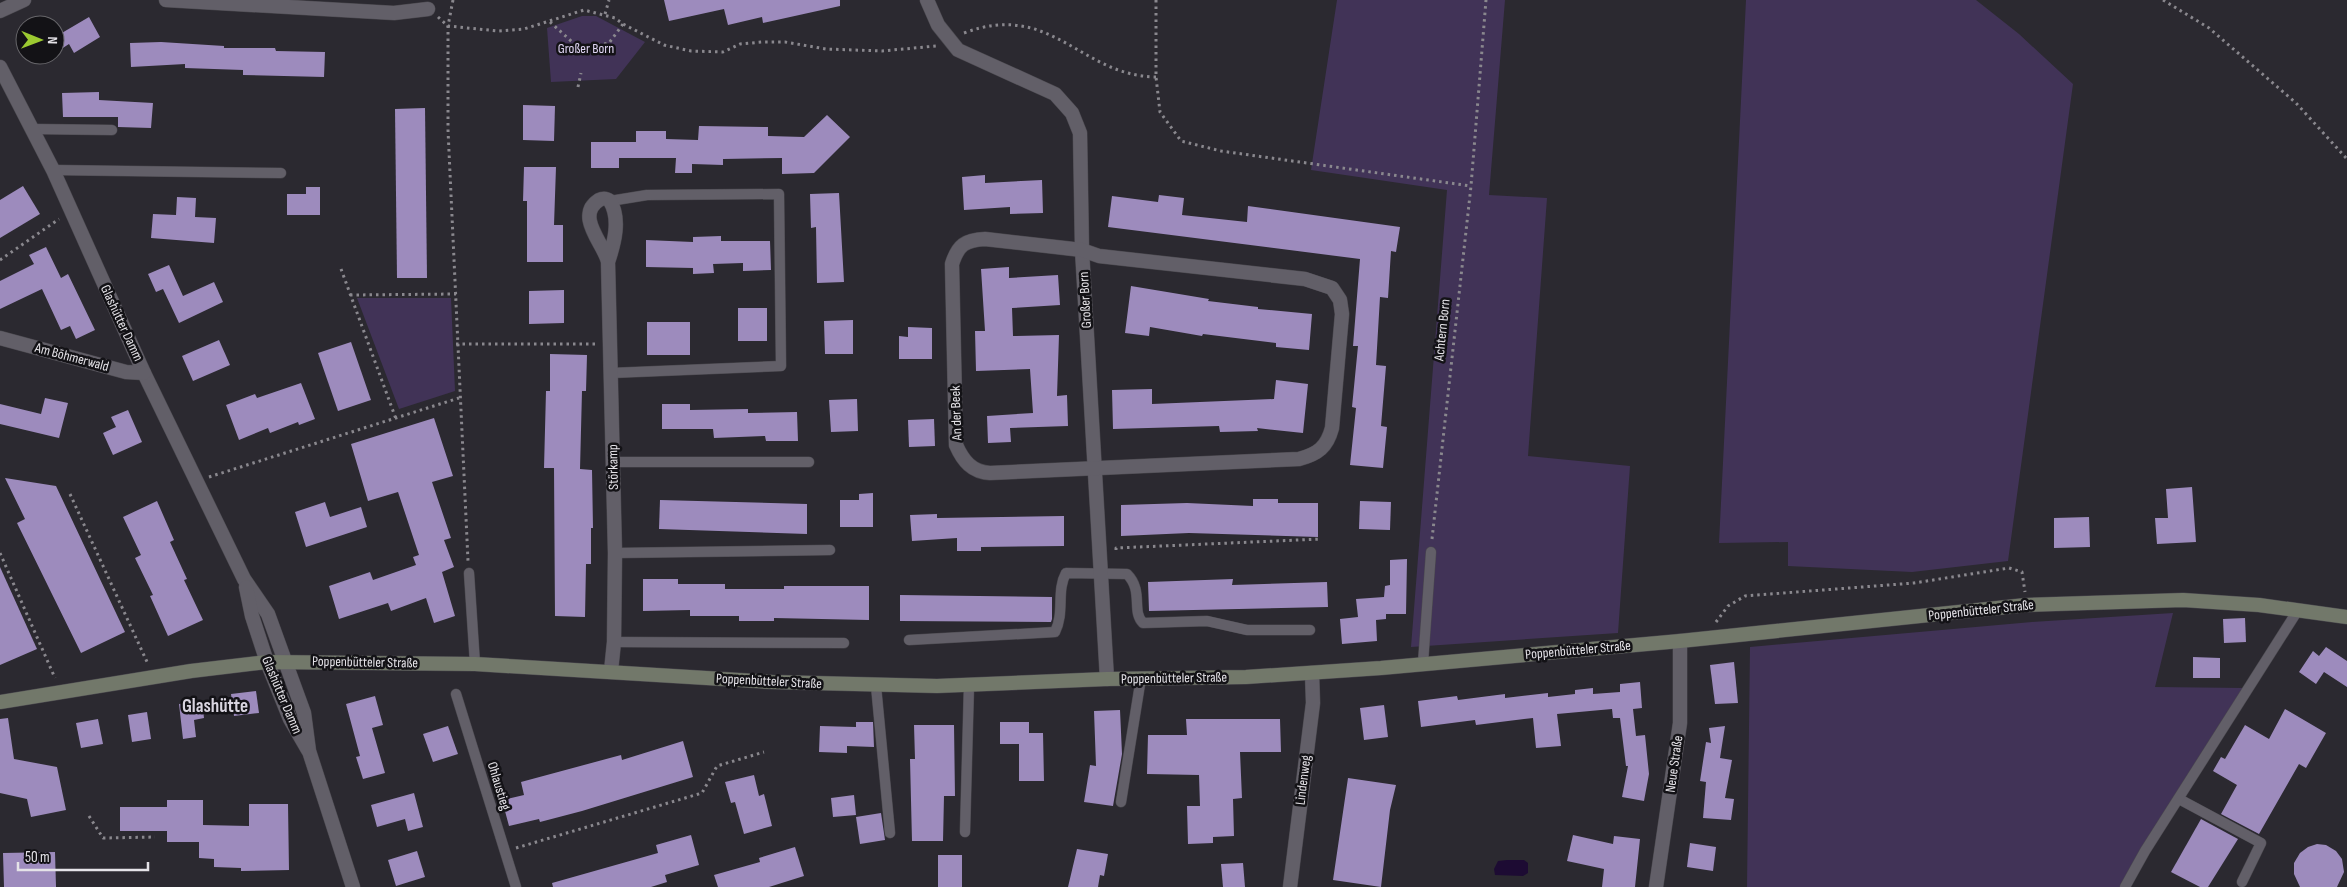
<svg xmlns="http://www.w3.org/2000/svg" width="2347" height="887" viewBox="0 0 2347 887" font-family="'Sofia Sans Condensed',sans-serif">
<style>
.green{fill:#413357}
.water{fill:#1d0b33}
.building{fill:#9d8bbd}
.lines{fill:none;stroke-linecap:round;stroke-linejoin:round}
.service-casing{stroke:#4a484e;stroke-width:11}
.minor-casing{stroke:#4a484e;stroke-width:15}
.tertiary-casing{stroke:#4a484e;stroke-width:15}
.secondary-casing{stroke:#4a484e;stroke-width:15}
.path{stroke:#8a888e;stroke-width:3;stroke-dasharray:2.5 4;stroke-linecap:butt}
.service{stroke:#625f68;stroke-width:10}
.minor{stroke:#625f68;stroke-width:14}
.tertiary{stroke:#625f68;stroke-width:14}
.secondary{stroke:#72786a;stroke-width:14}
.labels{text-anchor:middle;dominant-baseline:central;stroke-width:5;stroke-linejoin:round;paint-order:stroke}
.park-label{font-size:14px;fill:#e0d6f4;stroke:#131216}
.street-label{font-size:14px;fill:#e5e3e8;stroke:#131216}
.district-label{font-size:19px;font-weight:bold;fill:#d9d5e0;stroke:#131216}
</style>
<rect width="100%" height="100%" fill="#2b2930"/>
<!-- green -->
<g class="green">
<polygon points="1337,0 1505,0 1489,195 1547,198 1528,456 1630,466 1618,633 1411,647 1447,190 1311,170"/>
<polygon points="1746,0 1976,0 2019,34 2073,84 2008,561 1912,572 1788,566 1788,542 1719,543"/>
<polygon points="582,16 596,16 645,42 616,79 551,82 547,28"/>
<polygon points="357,298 451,298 455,391 399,409"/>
<polygon points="2173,613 2155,687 2244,688 2122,887 1747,887 1750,647 2032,622"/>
</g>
<!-- water -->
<polygon class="water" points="1507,860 1524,860 1528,863 1528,873 1523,876 1495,875 1494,869 1498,861"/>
<!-- building -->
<g class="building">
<polygon points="664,0 840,0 840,6 763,23 762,17 728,25 724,9 669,21"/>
<polygon points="89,17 100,37 74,53 69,44 55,53 55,37"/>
<polygon points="161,42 224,46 224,48 275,48 276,51 325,52 324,77 243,75 243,70 185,68 185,64 131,67 130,43"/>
<polygon points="99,92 99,100 153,103 151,128 118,127 118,117 63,117 62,93"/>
<polygon points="523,105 555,106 554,141 523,140"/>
<polygon points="425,108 427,278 397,278 395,109"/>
<polygon points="827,115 850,137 814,173 782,174 782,158 723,159 723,165 692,164 692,173 675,173 676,158 619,158 619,168 591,168 591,142 636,142 636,131 666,131 666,139 698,140 699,126 768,127 768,136 804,137"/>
<polygon points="524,167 556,167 554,225 563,225 563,262 527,262 527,201 523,201"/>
<polygon points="985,175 985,183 1042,180 1043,213 1010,214 1010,207 964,210 962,177"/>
<polygon points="23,186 40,214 0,238 0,200"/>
<polygon points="306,187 320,187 320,215 287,215 287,194 306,194"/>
<polygon points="839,193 844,282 817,283 816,227 811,228 810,194"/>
<polygon points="1159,195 1184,198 1182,215 1247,222 1248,206 1400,227 1396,252 1391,251 1388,298 1380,297 1376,365 1386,366 1381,426 1387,427 1383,468 1350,465 1356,408 1352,407 1358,346 1353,346 1360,259 1108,227 1112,196 1158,202"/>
<polygon points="177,197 196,198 195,217 216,218 214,243 151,238 153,214 176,215"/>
<polygon points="721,236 721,241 770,241 771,270 743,271 743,263 713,264 714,273 693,274 693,268 646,267 646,240 693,242 693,237"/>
<polygon points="46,247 61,278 68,274 95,330 76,339 70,326 61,330 42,289 0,309 0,281 34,264 29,255"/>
<polygon points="169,265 183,296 214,282 223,302 179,323 163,289 156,292 148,274"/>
<polygon points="1009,267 1009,278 1058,275 1060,305 1012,308 1013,336 1059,335 1057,396 1067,395 1068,426 1010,428 1011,442 988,443 987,416 1033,413 1030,369 976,371 975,331 985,331 981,269"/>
<polygon points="1131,286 1209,299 1208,301 1258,307 1258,309 1312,314 1309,350 1276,347 1276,343 1203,334 1202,336 1150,327 1149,336 1125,333"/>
<polygon points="564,290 564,323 529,324 529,291"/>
<rect x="738" y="308" width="29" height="33"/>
<polygon points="853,320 853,354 825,354 824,321"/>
<rect x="647" y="322" width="43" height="33"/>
<polygon points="908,327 932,328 932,359 899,359 899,336 908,337"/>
<polygon points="219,340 230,365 193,381 182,356"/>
<polygon points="351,342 371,400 338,411 318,353"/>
<polygon points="550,354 587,355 586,391 582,391 580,469 592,470 593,528 591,528 591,564 586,564 585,617 555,616 554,468 544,468 546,391 550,391"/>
<polygon points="1276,380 1308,384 1303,433 1257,428 1258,431 1220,432 1219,426 1113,429 1112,390 1152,389 1152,404 1274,399"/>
<polygon points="301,383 315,419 299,425 298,422 270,433 268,428 239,440 226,405 255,394 257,398"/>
<polygon points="45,398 68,403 59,438 0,424 0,404 41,414"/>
<polygon points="857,399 858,431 831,432 829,400"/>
<polygon points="662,404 690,404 690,410 748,409 748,413 797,412 798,441 766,441 765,436 714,438 713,429 662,429"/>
<polygon points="128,410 142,442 113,455 103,433 116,427 111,417"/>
<polygon points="434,418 453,476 432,482 451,538 444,540 454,567 442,572 455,616 434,623 426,598 391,611 388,603 339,619 329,586 370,572 373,580 416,565 413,557 419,555 398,492 368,501 351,444"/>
<polygon points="934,419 935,446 909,447 908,420"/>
<polygon points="5,478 56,486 125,632 81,653 17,523 25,519"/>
<polygon points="2192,487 2196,542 2157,544 2155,518 2168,518 2166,489"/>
<polygon points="873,493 873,527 840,527 840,500 859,500 859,494"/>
<polygon points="1253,499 1278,499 1278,503 1318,503 1318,537 1189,533 1121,536 1121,505 1187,503 1253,506"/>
<polygon points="660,500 807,504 807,534 659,529"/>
<polygon points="157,501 174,540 170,542 187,579 184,580 203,620 168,636 150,596 153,595 135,558 141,555 123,517"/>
<polygon points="1360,501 1391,502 1390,530 1359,529"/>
<polygon points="325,502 330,517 361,507 367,527 306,547 295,512"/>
<polygon points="937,514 937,518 1064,516 1064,546 981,547 981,551 957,551 957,538 912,541 910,515"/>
<polygon points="2089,517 2090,547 2054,548 2054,518"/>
<polygon points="1407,559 1406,614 1386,614 1386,619 1376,620 1377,641 1342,644 1340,619 1358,617 1356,599 1384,597 1385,586 1390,585 1390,560"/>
<polygon points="0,567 37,649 0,665"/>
<polygon points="643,579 678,579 678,584 725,584 725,589 784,589 784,586 869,586 869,620 774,618 774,621 739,621 739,616 690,616 690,610 643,611"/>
<polygon points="1233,579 1232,585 1327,582 1328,607 1149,611 1148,582"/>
<polygon points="900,595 1052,597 1052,619 1051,622 900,621"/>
<polygon points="2245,618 2246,642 2224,643 2223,619"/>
<polygon points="2326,647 2347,661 2347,687 2324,672 2316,684 2299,672 2313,651 2319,656"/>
<polygon points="2193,657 2220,658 2220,678 2193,678"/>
<polygon points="1734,662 1738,703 1715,704 1710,665"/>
<polygon points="1640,682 1642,708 1633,709 1636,736 1645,735 1649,774 1644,801 1622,797 1628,766 1626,766 1620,718 1613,718 1612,709 1557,714 1561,746 1536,748 1533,718 1476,725 1475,720 1421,727 1418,701 1457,696 1458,700 1505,694 1505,698 1548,693 1548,697 1575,694 1575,690 1593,688 1593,694 1620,692 1620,684"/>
<polygon points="256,691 259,713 234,716 231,694"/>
<polygon points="375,696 383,725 372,728 385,773 363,779 356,757 360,756 346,704"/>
<polygon points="202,701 204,718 194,720 196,737 183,739 179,704"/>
<polygon points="1384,705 1388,737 1364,740 1360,708"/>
<polygon points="2285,709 2326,733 2306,768 2299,764 2259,834 2221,814 2237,785 2213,771 2221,757 2225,759 2245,725 2269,739"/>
<polygon points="1120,710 1122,754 1113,806 1084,802 1090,765 1096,766 1094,711"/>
<polygon points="147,712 151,739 132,742 128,715"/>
<polygon points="8,718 14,759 57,767 66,810 31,817 27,799 0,793 0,719"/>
<polygon points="98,719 103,744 81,748 76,723"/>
<polygon points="1186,719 1280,719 1281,752 1240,752 1242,798 1233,799 1234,836 1213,837 1213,843 1188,844 1187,806 1200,806 1199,775 1147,774 1148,735 1187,735"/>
<polygon points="856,722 873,722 874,747 847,746 847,753 819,752 820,726 856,727"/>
<polygon points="1000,722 1029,722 1029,733 1043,733 1044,781 1019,781 1019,744 1000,744"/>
<polygon points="914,725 954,725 955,796 944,796 943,841 912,841 910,759 915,759"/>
<polygon points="448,726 458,754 433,762 423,734"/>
<polygon points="1725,726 1720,758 1732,760 1725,798 1734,799 1731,820 1703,818 1706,782 1700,781 1706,742 1711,743 1709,728"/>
<polygon points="683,741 693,777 582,811 540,822 539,819 509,826 502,800 524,795 521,782 621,755 622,760"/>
<polygon points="754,775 759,796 764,794 772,826 744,834 735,802 731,803 725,782"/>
<polygon points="1348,778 1396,785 1390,810 1381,887 1333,880"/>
<polygon points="414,793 423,827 408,831 405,819 377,827 371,805"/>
<polygon points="854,795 856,815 833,817 831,798"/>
<polygon points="167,800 203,800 203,825 249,826 249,804 288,804 289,870 241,871 241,868 214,867 214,859 199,858 199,842 167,842 167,831 120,831 120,807 167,807"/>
<polygon points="881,813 885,840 860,844 856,817"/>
<polygon points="2201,819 2238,839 2208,887 2200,887 2171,872"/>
<polygon points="691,835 699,865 665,875 667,882 651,887 553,887 552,883 658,853 656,845"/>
<polygon points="1573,835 1613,844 1614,836 1640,839 1635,887 1602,887 1604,869 1567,861"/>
<polygon points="1690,843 1716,847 1713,871 1687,867"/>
<polygon points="2317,844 2326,845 2336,851 2342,859 2344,872 2337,887 2300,887 2294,874 2294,863 2300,853 2308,847"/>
<polygon points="795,847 804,876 769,887 718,887 714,875 760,862 759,858"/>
<polygon points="1077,849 1108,854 1104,876 1100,875 1098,887 1068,887"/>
<polygon points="417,851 425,877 396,886 388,860"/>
<polygon points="55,852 56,887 4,887 3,853"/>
<rect x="938" y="855" width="24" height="32"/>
<polygon points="1243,863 1245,887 1223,887 1221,864"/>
</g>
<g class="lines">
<defs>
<g id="service">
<polyline points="32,129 112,130"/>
<polyline points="53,170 281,173"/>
<polyline points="610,201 647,195 779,194 781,366 611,373"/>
<polyline points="613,462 809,462"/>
<polyline points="615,553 830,550"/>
<polyline points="469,573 475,664"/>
<path d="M 909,640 L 1055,632 C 1065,612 1056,591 1066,573 L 1127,574 C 1144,591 1131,611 1143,623 L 1207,621 L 1247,630 L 1310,630"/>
<polyline points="614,642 844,643"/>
<polyline points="1423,663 1431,552"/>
<polyline points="876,686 890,833"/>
<polyline points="456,694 516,887"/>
<polyline points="2179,799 2261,843 2242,882"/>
<polyline points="1121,802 1141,678"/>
<polyline points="965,832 969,685"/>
<polyline points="2125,887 2145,851 2298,610"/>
</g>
<g id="minor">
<polyline points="166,0 394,13 428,9"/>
<polyline points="927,0 938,25 958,50 1055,94 1072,113 1080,133 1082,250 1107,679"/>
<polyline points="0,11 24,0"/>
<polyline points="0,67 53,170 144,373 244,579 268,614 285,661"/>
<path d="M 985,239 L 1082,250 L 1099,256 L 1305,279 L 1332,288 L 1340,300 L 1342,314 L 1332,428 C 1327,447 1318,454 1299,459 L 990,473 C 972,472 963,461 956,445 L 952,264 C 958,245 965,240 985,239 Z"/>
<path d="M 608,262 C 614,244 621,219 610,201 C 606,198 603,198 599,200 C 574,216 605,245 608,262 L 615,553 L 614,642 L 611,671"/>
<polyline points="0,338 126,372 144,373"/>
<polyline points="246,587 252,616 267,662"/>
<polyline points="1290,887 1313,703 1312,673"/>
<polyline points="1656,887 1680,723 1680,641"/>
</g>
<g id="tertiary">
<polyline points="285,661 304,713 309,751 353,887"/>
<polyline points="267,662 290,719 308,750"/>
</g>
<polyline id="secondary" points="0,702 191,671 267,662 475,664 772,682 937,686 1107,679 1246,677 1381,668 1680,641 2026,605 2183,600 2259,605 2347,617"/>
</defs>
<!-- service casing -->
<use href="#service" class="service-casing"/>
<!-- minor casing -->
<use href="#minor" class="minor-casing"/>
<!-- tertiary casing -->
<use href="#tertiary" class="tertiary-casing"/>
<!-- secondary casing -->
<use href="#secondary" class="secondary-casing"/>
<!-- path -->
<g class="path">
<polyline points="453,0 448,26 498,31 524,29 584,10 615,18 623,24 664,45 691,51 723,52 740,44 762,42 785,42 826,49 882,51 936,46"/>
<polyline points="1156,0 1156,77 1160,112 1181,141 1221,151 1471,186"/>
<polyline points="2163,0 2209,28 2296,103 2347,159"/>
<polyline points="605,14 609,0"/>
<polyline points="438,17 448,26 448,130 468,561"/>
<polyline points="550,22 580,49 609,43 623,24"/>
<path d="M 964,33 C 1052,0 1080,76 1156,77"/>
<polyline points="578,87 581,73"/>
<polyline points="0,260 59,219"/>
<polyline points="341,269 396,419"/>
<polyline points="350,295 456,294"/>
<polyline points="456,344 596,344"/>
<polyline points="209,477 459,398"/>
<polyline points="70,494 148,664"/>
<polyline points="1432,539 1471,186 1486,0"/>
<polyline points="1116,550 1116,548 1321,539"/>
<polyline points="0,553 55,678"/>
<polyline points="1716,622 1728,606 1745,596 1914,583 2009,568 2022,572 2025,592"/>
<polyline points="89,816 103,838 155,837"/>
<polyline points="516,848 702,793 717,766 764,752"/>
</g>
<!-- service -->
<use href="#service" class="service"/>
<!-- minor -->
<use href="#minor" class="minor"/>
<!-- tertiary -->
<use href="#tertiary" class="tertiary"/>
<!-- secondary -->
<use href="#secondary" class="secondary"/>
</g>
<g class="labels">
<!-- park labels -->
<g class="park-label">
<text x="586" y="48">Großer Born</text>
</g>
<!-- street labels -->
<g class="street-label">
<text transform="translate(1085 300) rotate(-93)">Großer Born</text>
<text transform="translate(122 323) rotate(65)">Glashütter Damm</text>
<text transform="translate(1442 330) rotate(-84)">Achtern Born</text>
<text transform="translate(72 357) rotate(15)">Am Böhmerwald</text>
<text transform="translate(956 413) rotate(-92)">An der Beek</text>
<text transform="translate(613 467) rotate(-91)">Störkamp</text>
<text transform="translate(1981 610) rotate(-6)">Poppenbütteler Straße</text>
<text transform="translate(1578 650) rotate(-5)">Poppenbütteler Straße</text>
<text transform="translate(365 662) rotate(1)">Poppenbütteler Straße</text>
<text transform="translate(1174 678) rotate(-1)">Poppenbütteler Straße</text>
<text transform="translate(769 681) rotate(3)">Poppenbütteler Straße</text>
<text transform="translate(282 695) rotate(67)">Glashütter Damm</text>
<text transform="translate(1674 764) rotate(-82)">Neue Straße</text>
<text transform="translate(1303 780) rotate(-83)">Lindenweg</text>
<text transform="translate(499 786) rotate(73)">Ohlaustieg</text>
</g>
<!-- district labels -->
<g class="district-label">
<text x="215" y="706">Glashütte</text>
</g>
</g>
<!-- north arrow -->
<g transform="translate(40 40) rotate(91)"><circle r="24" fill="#131216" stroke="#67666a"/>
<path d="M0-4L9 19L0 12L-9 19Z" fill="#9cca31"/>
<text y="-8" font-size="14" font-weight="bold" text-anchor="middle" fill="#e5e3e8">N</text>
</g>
<!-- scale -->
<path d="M18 862v8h130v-8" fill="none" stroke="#e5e3e8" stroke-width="2.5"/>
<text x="25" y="862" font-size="15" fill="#e5e3e8" stroke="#131216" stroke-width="4" paint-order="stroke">50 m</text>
</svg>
